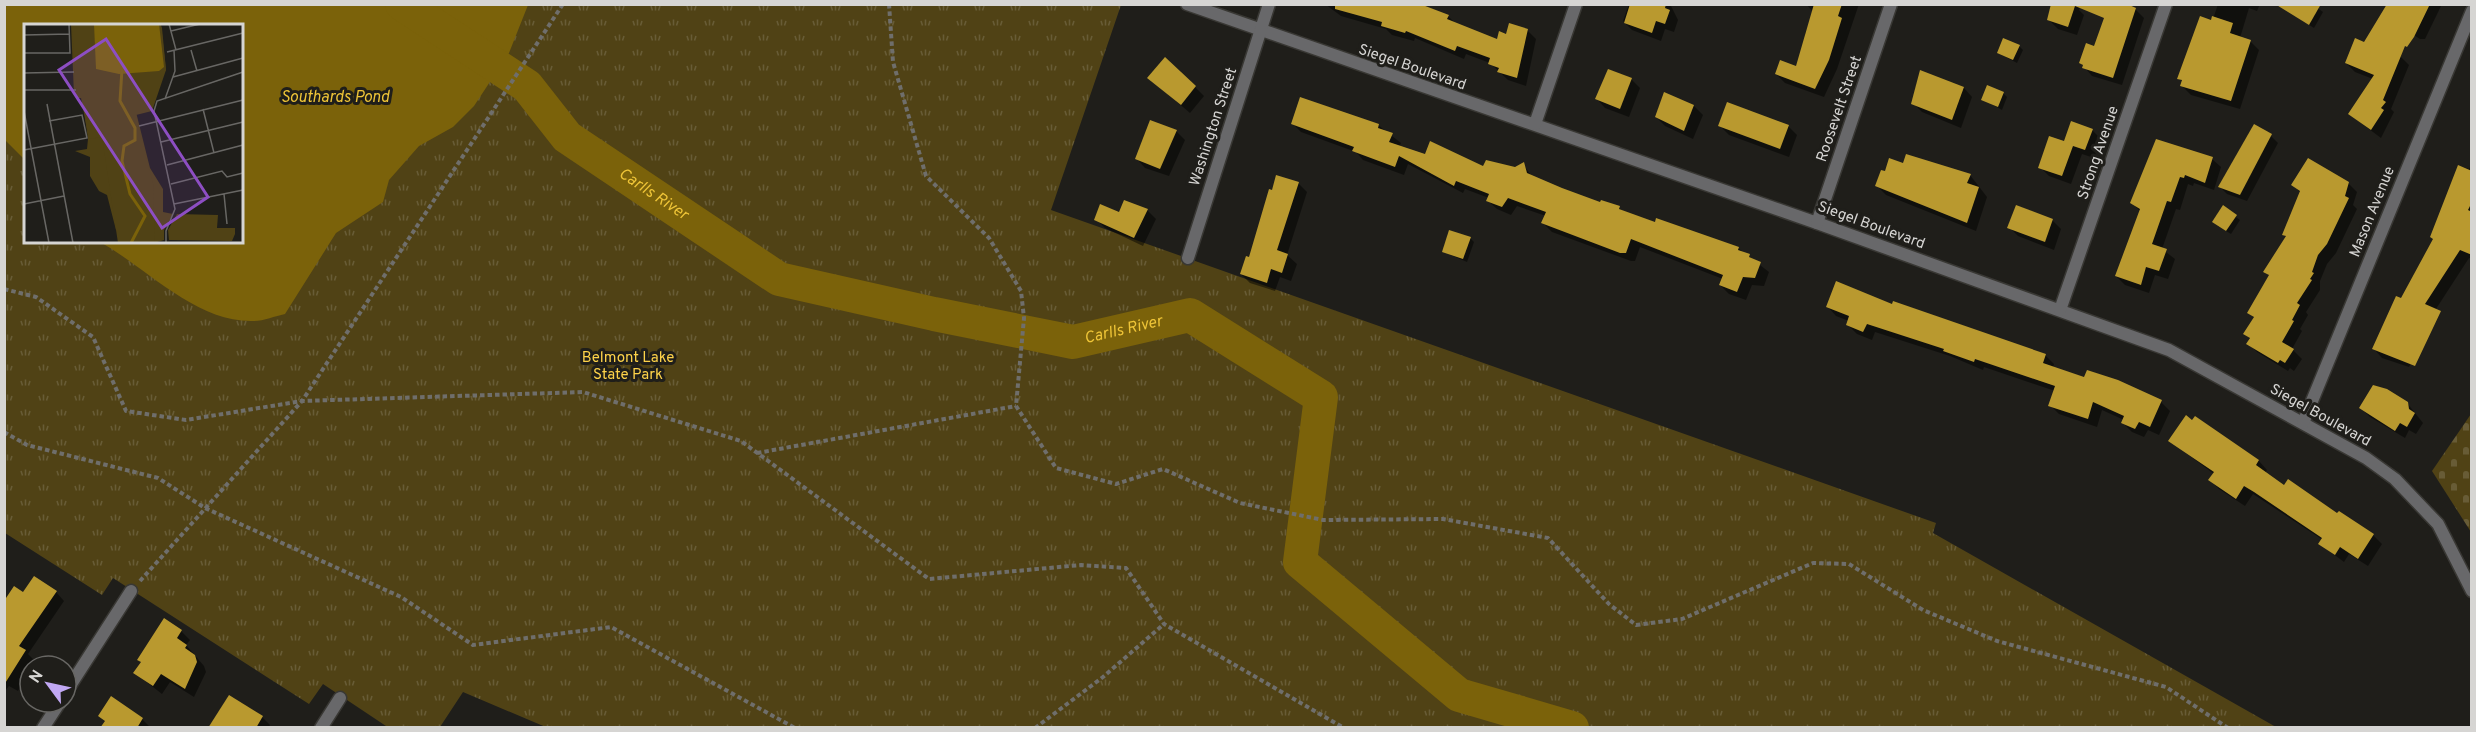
<svg xmlns="http://www.w3.org/2000/svg" width="2476" height="732" viewBox="0 0 2476 732" font-family="Overpass,sans-serif">
<style>
.cemetery{fill:url(#cemetery-stones)}
.park{fill:url(#park-tufts);fill-rule:evenodd}
.water{fill:#7b620a}
.shadow{fill:#0007}
.lines{fill:none;stroke-linecap:round;stroke-linejoin:round}
.river{stroke:#7b620a;stroke-width:34}
.building{fill:#b9992f}
.street-casing{stroke:#393834;stroke-width:15}
.path{stroke:#6f6e6b;stroke-width:4;stroke-dasharray:4.5 3;stroke-linecap:butt}
.street{stroke:#68686a;stroke-width:12}
.labels{text-anchor:middle;dominant-baseline:central;stroke-width:6;stroke-linejoin:round;paint-order:stroke}
.street-label{font-size:15px;fill:#d6d5d3;stroke:#1f1e1a}
.park-label{font-size:15px;fill:#fdd249;stroke:#1f1e1a}
.water-label{font-size:16px;font-style:italic;fill:#eec437;stroke:#1f1e1a}
.inset-river{fill:none;stroke:#7b620a;stroke-width:3}
.inset-road{fill:none;stroke:#686764;stroke-width:1.5}
.view{fill:#8d4ec3;fill-opacity:0.15;stroke:#8d4ec3;stroke-width:3}
.inset-edge{fill:none;stroke:#d6d5d3;stroke-width:3}
</style>
<defs>
<pattern id="cemetery-stones" width="16" height="16" patternUnits="userSpaceOnUse" patternTransform="scale(1.5)"><rect width="16" height="16" fill="#504215"/><path d="M2 7V4a2 2 0 0 1 4 0v3zM10 15v-3a2 2 0 0 1 4 0v3z" fill="#685c36"/></pattern>
<pattern id="park-tufts" width="24" height="20" patternUnits="userSpaceOnUse" patternTransform="scale(1.5)"><rect width="24" height="20" fill="#504215"/><path d="M3 7l-1-3M5 7V3M7 7l1-3M15 17l-1-3M17 17v-4M19 17l1-3" fill="none" stroke="#685c36"/></pattern>
</defs>
<rect width="100%" height="100%" fill="#1f1e1a"/>
<!-- cemetery -->
<polygon class="cemetery" points="2471,414 2471,532 2432,471"/>
<!-- park -->
<path class="park" d="M 4,5 L 1121,5 L 1051,210 L 1936,523 L 1933,533 L 2276,727 L 548,728 L 463,692 L 440,727 L 389,728 L 323,684 L 309,704 L 113,578 L 102,595 L 5,533 ZM 26,26 L 242,26 L 242,242 L 26,242 Z"/>
<!-- water -->
<path class="water" d="M 4,5 L 5,4 L 528,5 L 509,53 L 474,106 L 453,127 L 419,146 L 389,180 L 383,202 L 336,233 L 285,314 C 275,316 264,321 254,321 C 196,323 147,268 100,242 L 242,242 L 242,26 L 26,26 L 25,160 L 5,140 Z"/>
<!-- shadow -->
<g class="shadow">
<polygon points="1325,4 1415,4 1448,16 1456,24 1497,41 1527,30 1536,39 1526,86 1508,80 1490,63 1466,54 1464,59 1415,38 1414,41 1392,35 1386,29 1341,16"/>
<polygon points="1629,4 1670,4 1678,20 1674,32 1665,29 1661,41 1632,30 1623,21"/>
<polygon points="1859,4 1837,69 1824,97 1785,83 1776,74 1797,68 1808,37 1805,34 1813,12 1806,4"/>
<polygon points="2054,4 2081,4 2079,10 2084,15 2077,35 2058,29 2049,20"/>
<polygon points="2218,4 2260,4 2257,11 2249,8 2240,38 2250,41 2259,50 2240,109 2191,95 2182,86 2183,82 2179,78 2212,22"/>
<polygon points="2312,4 2323,12 2314,28 2291,13"/>
<polygon points="2388,4 2442,4 2425,39 2420,39 2392,21"/>
<polygon points="2135,9 2144,18 2122,85 2092,76 2081,63"/>
<polygon points="2019,46 2023,50 2017,63 1998,53"/>
<polygon points="2400,56 2409,65 2391,109 2394,112 2381,138 2349,114 2373,79 2355,72 2346,63"/>
<polygon points="1149,78 1195,87 1204,96 1190,113"/>
<polygon points="1631,79 1640,88 1629,117 1605,108 1597,99"/>
<polygon points="1964,88 1972,97 1961,128 1922,112 1913,103"/>
<polygon points="2003,93 2007,97 2002,110 1983,99"/>
<polygon points="1694,106 1703,115 1693,139 1665,126 1656,117"/>
<polygon points="1292,123 1378,125 1401,143 1399,147 1426,156 1484,168 1516,169 1523,164 1533,178 1600,204 1619,208 1624,213 1738,248 1769,272 1764,286 1752,285 1746,300 1729,294 1720,285 1723,279 1640,247 1635,261 1631,261 1552,232 1543,223 1546,216 1517,206 1511,215 1497,209 1488,201 1489,198 1465,189 1463,193 1408,164 1404,175 1363,160 1356,152 1301,132"/>
<polygon points="1720,126 1788,126 1797,135 1789,157 1729,135"/>
<polygon points="2092,130 2101,139 2094,158 2082,154 2071,184 2049,176 2040,167 2065,143"/>
<polygon points="1176,131 1185,140 1169,176 1145,168 1137,159"/>
<polygon points="2271,136 2278,143 2247,201 2227,194 2220,187"/>
<polygon points="2212,159 2221,167 2214,190 2194,183 2193,186 2188,184 2180,210 2176,209 2162,249 2175,259 2168,279 2155,275 2149,293 2125,285 2116,276 2140,211 2131,202"/>
<polygon points="2472,164 2472,259 2469,258 2434,312 2437,316 2409,367 2382,358 2374,349 2434,240 2459,166 2469,169"/>
<polygon points="1904,165 1970,175 1987,197 1976,231 1886,195 1877,186"/>
<polygon points="1277,177 1299,184 1307,192 1287,255 1297,264 1291,281 1280,277 1275,291 1250,283 1241,274 1250,258"/>
<polygon points="2348,183 2357,192 2353,205 2357,209 2336,253 2327,264 2320,281 2320,290 2306,312 2308,315 2300,329 2302,331 2292,349 2302,359 2294,371 2290,368 2288,371 2257,352 2248,343 2254,318 2249,312 2270,276 2265,271 2287,238 2284,234 2301,193 2293,185"/>
<polygon points="2223,208 2240,220 2231,234 2218,226"/>
<polygon points="1147,210 1156,219 1143,246 1105,228 1096,219"/>
<polygon points="2052,220 2061,229 2054,250 2018,236 2009,227"/>
<polygon points="1470,238 1474,242 1467,262 1444,252"/>
<polygon points="1893,306 2045,355 2054,364 2053,368 2161,402 2170,411 2159,435 2148,430 2144,437 2132,432 2123,423 2124,420 2102,410 2097,427 2059,414 2050,405 2055,391 1984,367 1983,370 1950,356 1875,332 1872,340 1857,334 1848,325 1849,321 1836,316 1828,307"/>
<polygon points="2407,403 2423,423 2416,434 2409,430 2405,438 2370,417 2361,408"/>
<polygon points="2195,418 2259,461 2267,470 2265,473 2285,487 2338,515 2339,513 2373,535 2382,544 2368,566 2349,554 2344,562 2320,544 2323,540 2253,494 2245,506 2219,489 2210,480 2214,474 2170,441"/>
<polygon points="56,592 64,601 28,654 34,660 18,691 9,686 4,692 4,629 24,594"/>
<polygon points="181,631 190,640 186,645 204,666 206,672 194,697 170,682 162,694 135,673 142,663 139,660"/>
<polygon points="100,716 142,719 151,728 102,728 106,722"/>
<polygon points="262,717 270,725 268,728 215,728"/>
</g>
<g class="lines">
<!-- river -->
<path class="river" id="s1" d="M 402,4 L 527,86 L 567,137 L 779,279 L 934,314 L 1073,342 L 1190,315 L 1321,397 L 1300,562 L 1459,695 L 1572,728"/>
</g>
<!-- building -->
<g class="building">
<polygon points="1335,4 1420,4 1449,15 1447,19 1497,39 1499,31 1506,34 1509,23 1528,29 1517,78 1497,72 1499,68 1488,64 1490,58 1457,46 1455,51 1406,31 1405,33 1381,26 1382,22 1335,9"/>
<polygon points="1630,4 1666,4 1665,8 1670,10 1665,24 1656,21 1652,33 1624,23"/>
<polygon points="1814,4 1842,4 1838,16 1842,18 1829,60 1815,89 1775,74 1780,60 1796,66"/>
<polygon points="2051,4 2127,4 2136,8 2113,78 2082,68 2083,65 2079,63 2086,43 2094,46 2104,18 2075,6 2068,27 2047,20"/>
<polygon points="2275,4 2321,4 2309,25"/>
<polygon points="2387,4 2430,4 2414,37 2407,47 2405,46 2383,100 2386,102 2381,108 2384,110 2371,130 2348,114 2374,75 2345,63 2355,38 2364,42"/>
<polygon points="2200,16 2211,20 2212,16 2233,23 2230,33 2251,40 2231,101 2180,86 2182,80 2177,79"/>
<polygon points="2003,38 2020,45 2013,60 1997,53"/>
<polygon points="1165,57 1196,86 1181,105 1147,78"/>
<polygon points="1608,69 1632,78 1620,109 1595,99"/>
<polygon points="1920,70 1964,87 1952,120 1911,104"/>
<polygon points="1987,85 2004,92 1998,107 1981,100"/>
<polygon points="1664,92 1694,105 1684,131 1655,117"/>
<polygon points="1300,97 1379,124 1378,128 1393,133 1389,142 1425,154 1430,141 1483,166 1486,160 1515,167 1524,162 1527,173 1562,188 1600,202 1601,200 1620,206 1619,209 1655,222 1656,218 1739,247 1738,250 1750,254 1749,257 1761,262 1755,278 1743,277 1737,292 1719,285 1723,275 1631,239 1626,253 1620,253 1541,223 1546,212 1508,198 1502,207 1486,201 1489,194 1456,181 1454,186 1399,156 1395,167 1352,151 1354,147 1291,124"/>
<polygon points="1727,102 1789,125 1780,149 1718,126"/>
<polygon points="1150,120 1177,130 1160,169 1135,159"/>
<polygon points="2071,121 2093,129 2085,150 2073,146 2062,176 2038,168 2049,136 2064,141"/>
<polygon points="2254,124 2272,134 2240,195 2218,187"/>
<polygon points="2156,139 2213,157 2205,183 2185,175 2184,178 2180,177 2171,202 2167,201 2152,244 2167,249 2159,271 2146,267 2141,285 2115,276 2140,209 2130,203"/>
<polygon points="1906,154 1971,174 1967,183 1979,187 1967,223 1875,186 1881,170 1885,171 1889,158 1903,163"/>
<polygon points="2308,158 2349,182 2345,196 2349,198 2327,244 2318,255 2312,272 2314,273 2310,279 2312,280 2297,303 2300,305 2292,320 2294,321 2282,342 2294,349 2285,363 2280,360 2278,363 2246,344 2250,338 2243,334 2254,317 2247,313 2269,275 2263,272 2286,236 2282,235 2300,191 2291,185"/>
<polygon points="2458,165 2472,171 2472,202 2468,210 2472,212 2472,255 2460,250 2425,304 2441,311 2415,366 2372,349 2396,296 2401,298 2433,239 2430,237"/>
<polygon points="1276,175 1299,182 1277,250 1288,254 1282,273 1271,269 1267,283 1240,274 1246,256 1249,257 1269,189 1272,190"/>
<polygon points="1124,200 1148,209 1134,238 1094,220 1100,204 1119,212"/>
<polygon points="2016,205 2053,219 2045,242 2007,228"/>
<polygon points="2223,205 2237,215 2226,231 2212,222"/>
<polygon points="1449,230 1471,237 1463,259 1442,252"/>
<polygon points="1836,281 1892,304 1893,301 2046,354 2043,363 2084,377 2087,370 2118,380 2162,400 2150,427 2139,422 2135,429 2121,423 2124,416 2093,402 2088,419 2048,406 2055,386 1975,359 1974,362 1943,351 1944,349 1867,324 1863,332 1846,325 1849,316 1826,307"/>
<polygon points="2373,385 2387,389 2408,402 2409,409 2415,413 2407,427 2400,423 2395,431 2359,408"/>
<polygon points="2186,415 2192,420 2195,416 2259,460 2256,465 2284,485 2288,479 2337,513 2339,511 2374,534 2358,559 2340,547 2335,555 2318,544 2322,538 2254,492 2244,486 2236,499 2208,480 2214,472 2168,441"/>
<polygon points="34,576 57,591 19,646 26,650 4,685 4,601 14,586 23,592"/>
<polygon points="164,618 182,630 177,638 187,645 185,648 195,655 197,662 185,689 161,674 153,686 133,673 141,662 137,660"/>
<polygon points="229,695 263,716 256,728 208,728"/>
<polygon points="111,696 143,718 137,728 100,728 105,721 98,716"/>
</g>
<g class="lines">
<defs>
<g id="street">
<polyline points="1187,4 1817,223 2169,350 2366,458 2395,479 2438,524 2472,591"/>
<polyline points="1535,124 1576,4"/>
<polyline points="1817,223 1891,4"/>
<polyline points="1188,258 1269,4"/>
<polyline points="2060,310 2166,4"/>
<polyline points="2303,423 2472,11"/>
<polyline points="66,692 131,591"/>
<polyline points="43,728 60,702"/>
<polyline points="321,728 340,698"/>
</g>
</defs>
<!-- street casing -->
<use href="#street" class="street-casing"/>
<!-- path -->
<g class="path">
<polyline points="889,4 893,62 926,176 989,238 1021,291 1024,318 1016,406 1056,468 1116,484 1163,469 1240,503 1323,520 1443,519 1548,538 1609,604 1636,625 1682,619 1813,563 1849,564 1923,610 1997,641 2166,687 2228,728"/>
<polyline points="4,289 36,297 93,337 126,411 186,420 302,401 583,392 741,441 929,579 1081,565 1126,568 1164,624 1344,728"/>
<polyline points="4,432 27,445 158,478 205,508 401,597 473,645 611,627 795,728"/>
<polyline points="757,453 1016,406"/>
<polyline points="140,581 302,401 563,4"/>
<polyline points="1035,728 1103,677 1164,624"/>
</g>
<!-- street -->
<use href="#street" class="street"/>
</g>
<g class="labels">
<!-- street labels -->
<g class="street-label">
<text transform="translate(1412 68) rotate(19)">Siegel Boulevard</text>
<text transform="translate(1840 109) rotate(-71)">Roosevelt Street</text>
<text transform="translate(1214 127) rotate(-72)">Washington Street</text>
<text transform="translate(2099 153) rotate(-71)">Strong Avenue</text>
<text transform="translate(2373 212) rotate(-68)">Mason Avenue</text>
<text transform="translate(1871 226) rotate(20)">Siegel Boulevard</text>
<text transform="translate(2320 416) rotate(29)">Siegel Boulevard</text>
</g>
<!-- park labels -->
<g class="park-label">
<text x="628" y="358">Belmont Lake<tspan x="628" dy="17">State Park</tspan></text>
</g>
<!-- water labels -->
<g class="water-label">
<text x="335" y="98">Southards Pond</text>
<text stroke="none"><textPath href="#s1" startOffset="318">Carlls River</textPath></text>
<text stroke="none"><textPath href="#s1" startOffset="822">Carlls River</textPath></text>
</g>
</g>
<!-- overview -->
<g transform="translate(24 24)">
<rect width="219" height="219" fill="#1f1e1a"/>
<path d="M 47,0 L 137,0 L 142,46 L 112,88 L 126,144 L 139,165 L 139,188 L 149,190 L 140,206 L 140,216 L 130,219 L 92,206 L 83,171 L 75,167 L 66,152 L 66,133 L 51,127 L 63,125 L 64,115 L 58,72 L 50,71 Z" fill="#504215"/>
<path d="M 153,190 L 194,191 L 193,204 L 211,204 L 211,210 L 208,217 L 145,216 L 144,206 Z" fill="#504215"/>
<path d="M 48,0 L 136,0 L 138,4 L 142,46 L 128,87 L 112,91 L 129,160 L 131,219 L 94,219 L 78,113 L 65,115 L 57,74 L 52,74 Z" fill="#504215"/>
<path d="M 135,0 L 140,43 L 135,47 L 95,50 L 72,45 L 70,0 Z" fill="#7b620a"/>
<path class="inset-river" d="M 98,45 L 96,77 L 111,104 L 111,116 L 100,122 L 98,137 L 106,170 L 121,192 L 107,219"/>
<path class="inset-road" d="M 145,0 L 152,26M 147,7 L 176,0M 0,11 L 46,10M 167,26 L 173,47M 143,28 L 219,9M 0,29 L 46,29 L 45,0M 0,49 L 50,48M 149,53 L 219,34M 0,66 L 52,66M 141,75 L 151,47 L 150,26M 23,80 L 49,219M 179,85 L 190,129M 0,87 L 25,219M 115,102 L 219,76M 137,118 L 219,98M 0,126 L 63,114 L 58,91 L 25,97M 143,141 L 219,121M 147,160 L 198,147 L 203,153 L 219,149M 200,170 L 203,200M 0,180 L 40,172M 150,180 L 219,166M 142,219 L 142,207 L 151,185 L 130,87 L 133,77 L 219,48"/>
<path class="view" d="M 82,15 L 184,173 L 138,204 L 35,46 Z"/>
<rect width="219" height="219" class="inset-edge"/>
</g>
<!-- border -->
<rect width="2476" height="732" fill="none" stroke="#d6d5d3" stroke-width="12"/>
<!-- north arrow -->
<g transform="translate(48 684) rotate(303)"><circle r="28" fill="#1f1e1a" stroke="#686764" stroke-width="1.5"/>
<path d="M0-4.5L10 22L0 15L-10 22Z" fill="#c1a8f3"/>
<text y="-9" font-size="16" font-weight="bold" text-anchor="middle" fill="#d6d5d3">N</text>
</g>
</svg>
